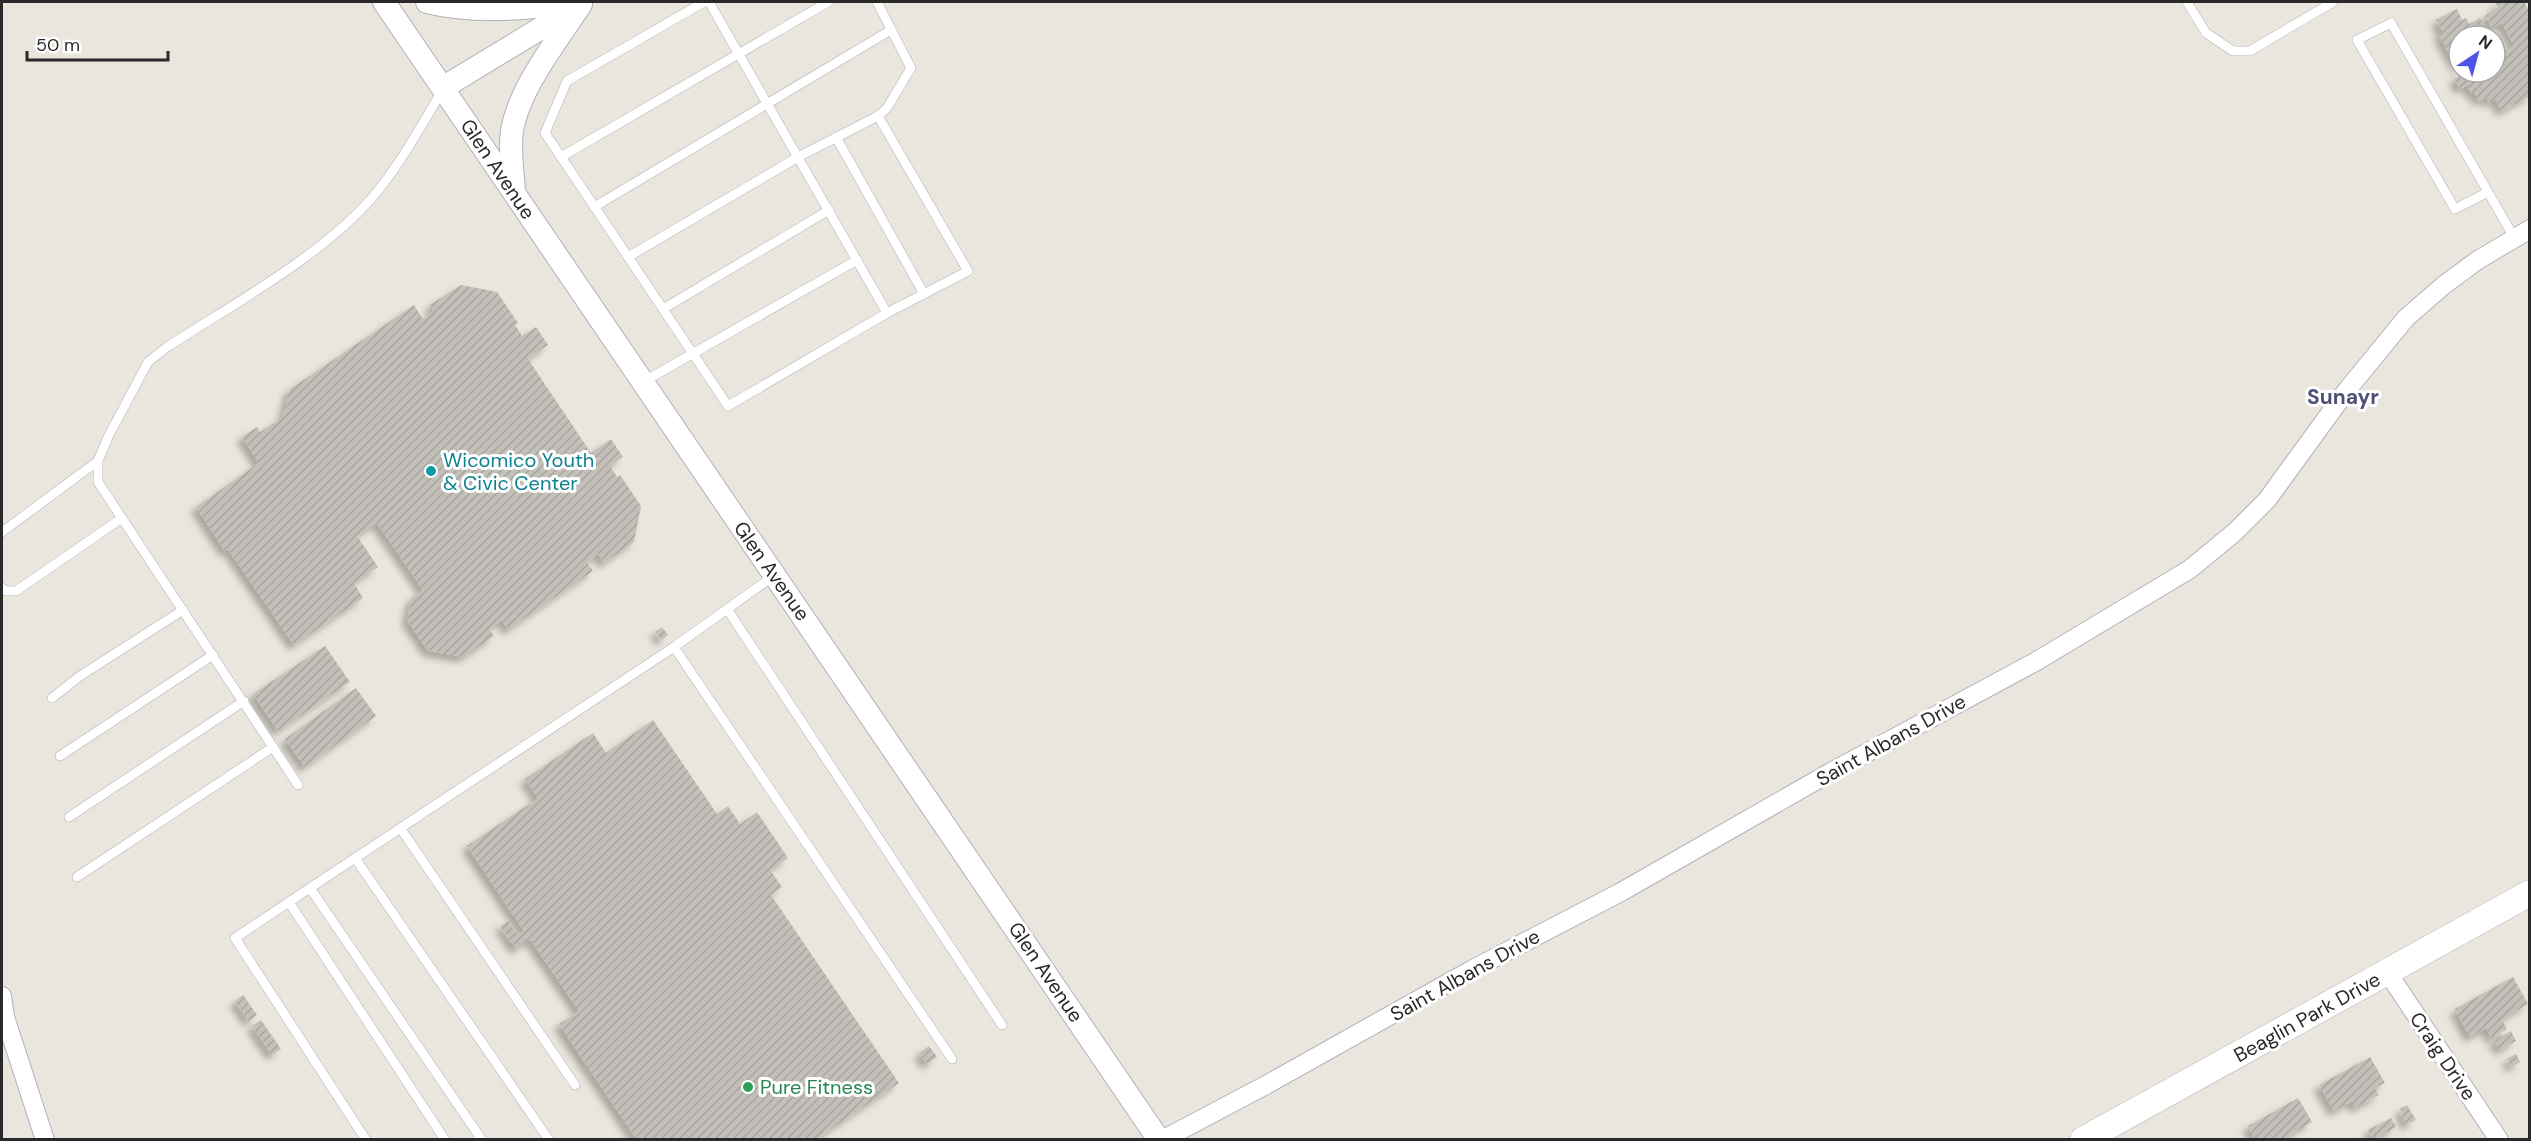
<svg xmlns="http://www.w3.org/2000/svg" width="2531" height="1141" viewBox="0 0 2531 1141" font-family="'DM Sans',sans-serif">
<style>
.building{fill:url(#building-hatch);filter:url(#shadow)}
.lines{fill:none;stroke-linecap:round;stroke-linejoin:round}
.service-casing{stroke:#b0b1bb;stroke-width:10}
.minor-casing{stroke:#b0b1bb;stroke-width:20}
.tertiary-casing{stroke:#b0b1bb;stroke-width:24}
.secondary-casing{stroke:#b0b1bb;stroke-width:27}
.service{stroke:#fff;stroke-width:9}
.minor{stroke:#fff;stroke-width:18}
.tertiary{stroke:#fff;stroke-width:22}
.secondary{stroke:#fff;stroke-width:26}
.culture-dot{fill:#0f9aa8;stroke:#fff;stroke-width:2}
.leisure-dot{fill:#2e9e5b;stroke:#fff;stroke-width:2}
.labels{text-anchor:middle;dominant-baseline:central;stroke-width:6;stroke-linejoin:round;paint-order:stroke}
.street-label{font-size:20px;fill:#292929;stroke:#fff}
.culture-label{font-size:20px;fill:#0d838f;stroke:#fff;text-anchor:start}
.leisure-label{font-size:20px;fill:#27864d;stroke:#fff;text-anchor:start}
.neighbourhood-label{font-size:21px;font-weight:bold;fill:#4f5075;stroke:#fff}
</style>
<defs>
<pattern id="building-hatch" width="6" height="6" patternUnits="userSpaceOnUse" patternTransform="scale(1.5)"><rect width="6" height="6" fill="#c2c0b9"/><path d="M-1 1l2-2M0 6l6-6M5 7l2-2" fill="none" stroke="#a7a59f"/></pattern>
<filter id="shadow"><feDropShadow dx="-5.5" dy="5.5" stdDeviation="3" flood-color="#0004"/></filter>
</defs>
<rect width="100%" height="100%" fill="#eae6dd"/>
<!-- building -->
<g class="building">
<polygon points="2495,2 2524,2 2530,12 2530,96 2502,111 2495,99 2489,103 2486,97 2479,101 2474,92 2471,93 2467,85 2460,89 2454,79 2461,75 2439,35 2443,32 2436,20 2457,9 2462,20 2466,18 2469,24 2480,18 2486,30 2476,36 2459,36 2459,72 2495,72 2495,56 2514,46 2502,23 2492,28 2485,16 2498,7"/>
<polygon points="461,285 497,292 518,323 515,325 522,336 536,327 548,345 528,359 591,453 611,439 623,457 610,466 617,477 620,475 641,506 634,542 604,563 598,554 587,562 593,571 508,630 502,620 489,629 494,636 464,657 428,651 407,620 411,599 423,590 377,523 357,536 378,567 354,583 363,598 294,645 228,549 225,551 196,507 259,463 242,437 257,427 260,432 283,417 289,390 414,305 423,319 434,311 430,305"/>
<polygon points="662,627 668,635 661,640 655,632"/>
<polygon points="325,646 350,682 278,731 253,694"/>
<polygon points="356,688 376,716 305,767 285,739"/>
<polygon points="653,720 717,814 728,806 740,824 757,812 788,858 770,870 782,887 771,895 899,1083 815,1140 637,1140 559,1024 579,1011 530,939 516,949 500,926 508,921 518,935 524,931 467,846 538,798 525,779 593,733 606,753"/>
<polygon points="2513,977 2528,1004 2502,1019 2507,1029 2491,1038 2486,1028 2470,1037 2455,1009"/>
<polygon points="243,995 257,1015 249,1021 235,1001"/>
<polygon points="261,1020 281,1049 272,1055 252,1026"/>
<polygon points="2511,1031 2516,1041 2500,1050 2494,1040"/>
<polygon points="929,1046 937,1057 927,1064 919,1053"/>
<polygon points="2516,1054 2520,1062 2512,1067 2507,1059"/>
<polygon points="2370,1057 2385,1083 2375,1088 2379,1095 2356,1108 2352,1101 2334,1111 2319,1085"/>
<polygon points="2298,1098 2312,1122 2282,1140 2255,1140 2248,1126"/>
<polygon points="2407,1105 2416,1120 2406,1125 2400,1109"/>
<polygon points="2391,1118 2396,1127 2373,1140 2368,1130"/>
</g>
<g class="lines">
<defs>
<g id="service">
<polyline points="704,2 567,81 545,133 728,406 887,313 709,2"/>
<polyline points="2187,2 2206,33 2233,51 2250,51 2333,2"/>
<polyline points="878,116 968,271 887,313"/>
<polyline points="836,137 924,294"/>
<polyline points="561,157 828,2"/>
<polyline points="2488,192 2455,209 2357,40 2391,23 2515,239"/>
<polyline points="594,207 891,30"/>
<polyline points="628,257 798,157 878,116 887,108 911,68 877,2"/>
<polyline points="663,309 829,210"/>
<polyline points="643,382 857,260"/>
<polyline points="2,532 98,461"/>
<polyline points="775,575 674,647 952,1059"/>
<polyline points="2,588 6,591 16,591 122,518"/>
<polyline points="727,609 1002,1025"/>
<polyline points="52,698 80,676 183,610"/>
<polyline points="60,756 213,655"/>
<path d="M 298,785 L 98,482 L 98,461 L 108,437 L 148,362 L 167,347 C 235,303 331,251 380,188 C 404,158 422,124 442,91"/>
<polyline points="69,817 244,701"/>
<polyline points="401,829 575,1085"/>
<polyline points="355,858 549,1140"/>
<polyline points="77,877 273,747"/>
<polyline points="310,888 235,938 366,1140"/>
<polyline points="289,902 445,1140"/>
<polyline points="482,1140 310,888 674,647"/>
</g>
<g id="minor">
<polyline points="2388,973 2499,1140"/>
<polyline points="2,996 5,1017 45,1140"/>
<polyline points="1162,1140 1266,1085 1473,969 1621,892 1831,772 2035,662 2190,569 2235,532 2267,500 2347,390 2406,318 2444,285 2478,260 2530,229"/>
</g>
<g id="tertiary">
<polyline points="384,2 1159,1140"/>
<path d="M 427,2 C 476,14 527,8 576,4"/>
<polyline points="444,87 576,7"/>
<path d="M 514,192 C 513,172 509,150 512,131 C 519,88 557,41 581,4"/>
</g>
<polyline id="secondary" points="2083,1140 2530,893"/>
</defs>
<!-- service casing -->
<use href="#service" class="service-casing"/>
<!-- minor casing -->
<use href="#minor" class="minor-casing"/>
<!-- tertiary casing -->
<use href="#tertiary" class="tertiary-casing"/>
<!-- secondary casing -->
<use href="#secondary" class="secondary-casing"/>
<!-- service -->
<use href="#service" class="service"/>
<!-- minor -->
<use href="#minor" class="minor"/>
<!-- tertiary -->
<use href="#tertiary" class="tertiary"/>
<!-- secondary -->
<use href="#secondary" class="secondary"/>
</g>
<!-- markers -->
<circle class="culture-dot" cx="431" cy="471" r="6"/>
<circle class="leisure-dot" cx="748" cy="1087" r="6"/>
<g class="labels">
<!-- street labels -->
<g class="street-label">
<text transform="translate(498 169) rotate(56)">Glen Avenue</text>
<text transform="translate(772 571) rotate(55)">Glen Avenue</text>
<text transform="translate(1891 740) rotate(-29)">Saint Albans Drive</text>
<text transform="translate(1046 972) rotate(56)">Glen Avenue</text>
<text transform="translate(1465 975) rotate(-29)">Saint Albans Drive</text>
<text transform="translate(2307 1017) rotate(-29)">Beaglin Park Drive</text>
<text transform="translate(2443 1056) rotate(56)">Craig Drive</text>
</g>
<!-- culture labels -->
<g class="culture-label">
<text x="443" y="460">Wicomico Youth<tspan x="443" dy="23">&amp; Civic Center</tspan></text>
</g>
<!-- leisure labels -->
<g class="leisure-label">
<text x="760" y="1087">Pure Fitness</text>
</g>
<!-- neighbourhood labels -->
<g class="neighbourhood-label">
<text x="2343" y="397">Sunayr</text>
</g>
</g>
<!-- border -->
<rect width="2531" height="1141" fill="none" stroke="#292929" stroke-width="6"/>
<!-- north arrow -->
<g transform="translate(2477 54) rotate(36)"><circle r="28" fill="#ffffff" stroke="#a9a9a9" stroke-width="1.5"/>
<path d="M0-4.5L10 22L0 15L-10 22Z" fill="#4e54e5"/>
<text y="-9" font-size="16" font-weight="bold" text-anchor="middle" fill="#292929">N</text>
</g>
<!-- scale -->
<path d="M27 51v9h141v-9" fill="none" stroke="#292929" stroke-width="3"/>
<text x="36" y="51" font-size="18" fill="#292929" stroke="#ffffff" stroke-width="4.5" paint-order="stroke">50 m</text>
</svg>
